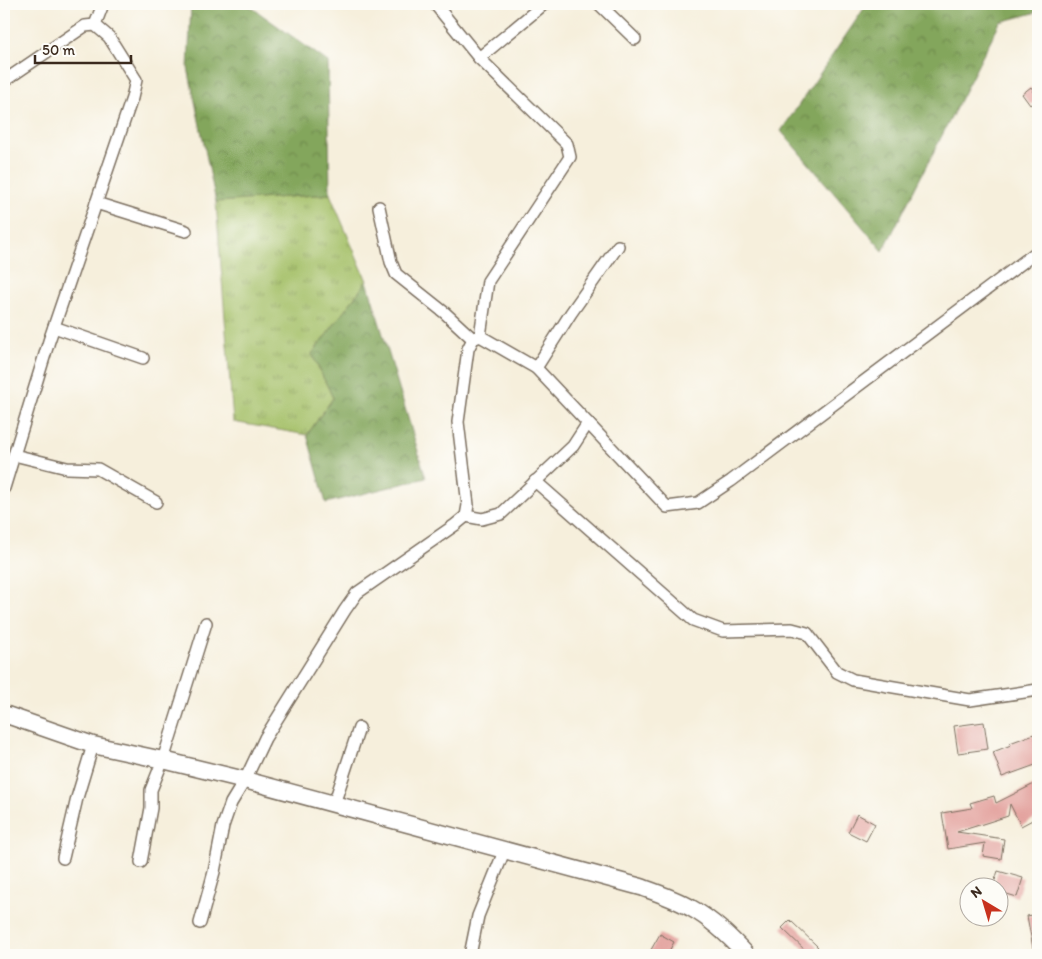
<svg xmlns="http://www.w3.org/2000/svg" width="1042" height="959" viewBox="0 0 1042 959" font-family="Itim,sans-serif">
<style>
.grass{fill:url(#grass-tufts);stroke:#707542}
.forest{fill:url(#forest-crowns);stroke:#5f683d}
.building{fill:#e3a19d}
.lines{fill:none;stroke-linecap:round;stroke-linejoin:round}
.street-casing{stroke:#7c6f60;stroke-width:14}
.secondary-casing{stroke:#7c6f60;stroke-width:19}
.street{stroke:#fff;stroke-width:11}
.secondary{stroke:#fff;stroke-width:16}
</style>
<defs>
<pattern id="grass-tufts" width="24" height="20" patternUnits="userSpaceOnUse" patternTransform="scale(1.25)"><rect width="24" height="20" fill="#a4c067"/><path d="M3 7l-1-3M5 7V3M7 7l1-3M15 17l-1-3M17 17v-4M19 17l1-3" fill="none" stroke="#879c54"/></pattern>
<pattern id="forest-crowns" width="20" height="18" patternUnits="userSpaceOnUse" patternTransform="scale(1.25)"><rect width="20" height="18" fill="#83a65c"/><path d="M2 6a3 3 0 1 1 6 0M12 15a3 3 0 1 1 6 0" fill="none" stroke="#6c874b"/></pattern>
</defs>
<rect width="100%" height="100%" fill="#fdfcf7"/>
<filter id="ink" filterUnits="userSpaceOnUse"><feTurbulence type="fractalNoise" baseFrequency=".02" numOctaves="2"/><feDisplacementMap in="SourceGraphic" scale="10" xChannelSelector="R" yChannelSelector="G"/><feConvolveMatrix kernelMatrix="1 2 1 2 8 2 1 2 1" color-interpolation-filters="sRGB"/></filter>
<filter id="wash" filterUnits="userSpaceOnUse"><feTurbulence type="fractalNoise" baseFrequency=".0096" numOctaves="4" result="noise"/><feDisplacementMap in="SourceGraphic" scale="20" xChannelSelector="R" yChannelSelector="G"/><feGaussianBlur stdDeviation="1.12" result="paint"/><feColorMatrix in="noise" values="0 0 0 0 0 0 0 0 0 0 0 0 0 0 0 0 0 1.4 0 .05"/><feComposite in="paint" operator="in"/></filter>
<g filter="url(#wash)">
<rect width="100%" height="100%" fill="#f6efdc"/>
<!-- grass -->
<polygon class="grass" points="330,194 367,281 312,354 333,398 307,435 233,422 216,202"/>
<!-- forest -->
<g class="forest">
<polygon points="191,4 247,4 328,62 330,194 216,202 188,68"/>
<polygon points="867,4 1038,4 1038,12 1000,22 883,251 781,131"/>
<polygon points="367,281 426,478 326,503 307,435 333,398 312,354"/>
</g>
<g id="blocks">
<!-- building -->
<g class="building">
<polygon points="1031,87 1038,98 1038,99 1030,105 1022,94"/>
<polygon points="984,722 988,749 958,753 954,726"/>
<polygon points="1034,734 1038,748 1038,764 1002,777 993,752 1011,745 1010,743"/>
<polygon points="1038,782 1038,817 1021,826 1010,804 1008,816 957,832 1004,839 1001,859 983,856 985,843 948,849 942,813 972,808 970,803 994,796 996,803"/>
<polygon points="857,814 875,824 866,841 848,832"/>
<polygon points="998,871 1023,878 1017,897 1000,892 1000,886 993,886"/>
<polygon points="1038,914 1038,948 1033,948 1027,916"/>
<polygon points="790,920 818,947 816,948 822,955 810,955 782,928"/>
<polygon points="660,934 674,942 667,955 648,955"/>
</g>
</g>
</g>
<g filter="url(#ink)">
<use href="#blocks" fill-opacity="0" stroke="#7c6f60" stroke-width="1"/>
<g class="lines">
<defs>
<g id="street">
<polyline points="435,4 479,58 567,144 570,157 488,281 480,336"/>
<polyline points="599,4 635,39"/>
<polyline points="95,25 103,4"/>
<polyline points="479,58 544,4"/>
<polyline points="4,81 85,26 95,25 109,37 136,80 132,98 49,341 4,488"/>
<polyline points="96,203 186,231"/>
<polyline points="379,207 391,262 396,274 445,313 473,339"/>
<polyline points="54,327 143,358"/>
<polyline points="536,368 571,313 618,246"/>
<polyline points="14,455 67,468 98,469 156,502"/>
<polyline points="535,481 693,620 723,631 792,629 807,633 837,672 853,680 970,700 1038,690"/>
<polyline points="466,516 482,519 501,514 573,446 588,423"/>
<polyline points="334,804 359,728"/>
<polyline points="63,858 77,798 93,745"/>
<polyline points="141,862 151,808 151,790 163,760 206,623"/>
<polyline points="200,923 214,872 223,826 231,803 245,780 265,738 345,610 357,593 455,525 466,516 468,505 458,422 468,349 473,339 480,336 536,368 667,507 698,503 731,481 1038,251"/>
<polyline points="470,955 478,916 505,849"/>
</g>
<path id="secondary" d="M 4,714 L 93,745 L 163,760 L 245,780 L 641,887 C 658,893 676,899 691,908 C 713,920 731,938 747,955"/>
</defs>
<!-- street casing -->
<use href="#street" class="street-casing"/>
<!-- secondary casing -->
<use href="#secondary" class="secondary-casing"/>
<!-- street -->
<use href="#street" class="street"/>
<!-- secondary -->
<use href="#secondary" class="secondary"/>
</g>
</g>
<!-- margin -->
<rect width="1042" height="959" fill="none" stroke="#fdfcf7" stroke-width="20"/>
<!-- north arrow -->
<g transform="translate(984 902) rotate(322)"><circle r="24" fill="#fdfcf7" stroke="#afa8a0"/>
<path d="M0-4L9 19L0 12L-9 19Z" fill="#c8321e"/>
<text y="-8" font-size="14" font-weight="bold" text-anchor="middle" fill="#3b2a1e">N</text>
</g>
<!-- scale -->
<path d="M35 55v8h96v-8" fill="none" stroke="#3b2a1e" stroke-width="2.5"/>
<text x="42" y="55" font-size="15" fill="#3b2a1e" stroke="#fdfcf7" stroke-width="4" paint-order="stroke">50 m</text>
</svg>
